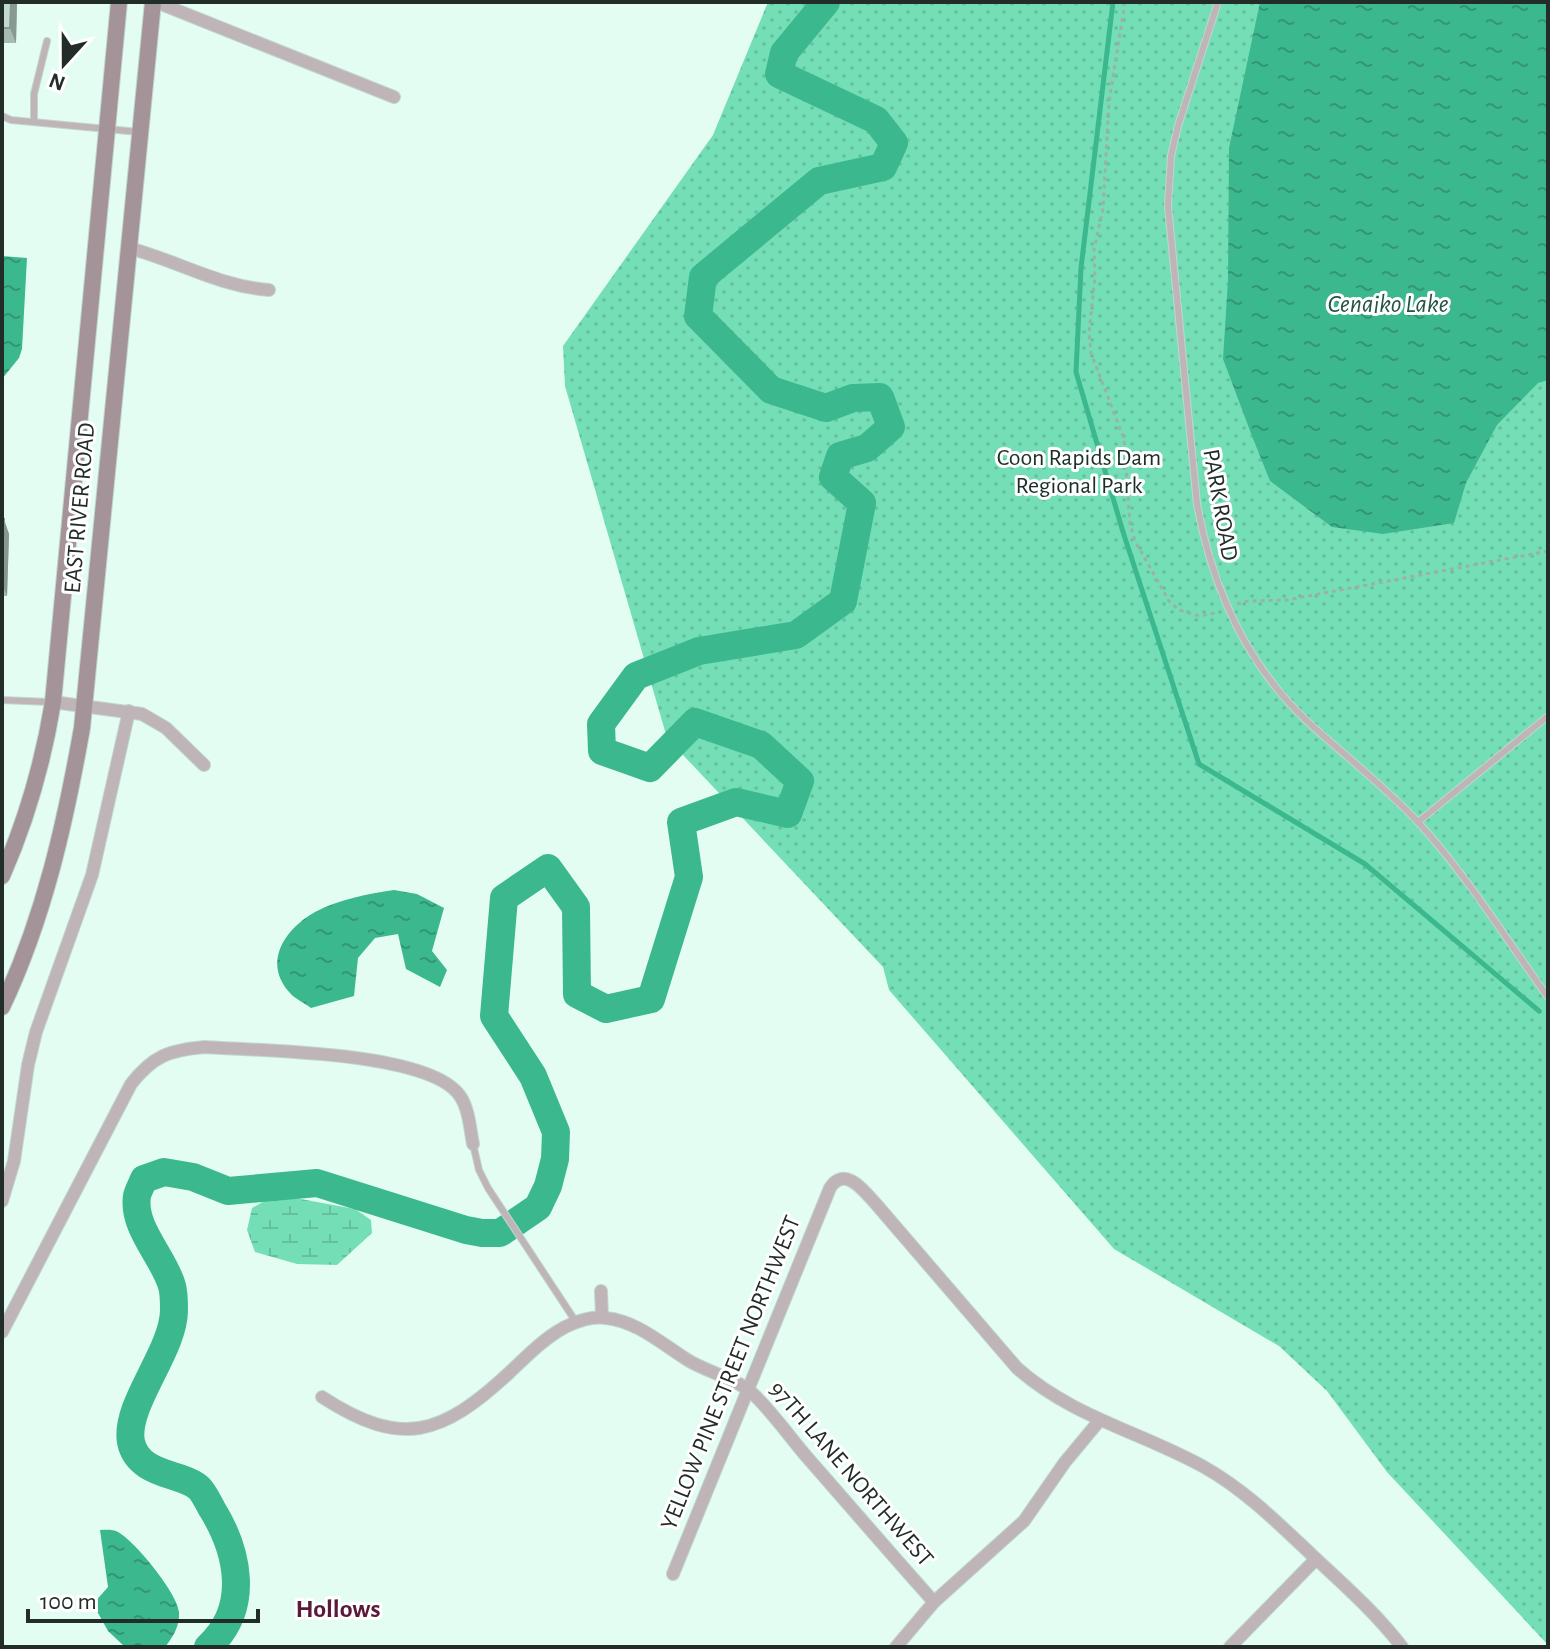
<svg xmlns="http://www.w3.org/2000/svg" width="1550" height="1649" viewBox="0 0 1550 1649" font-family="'Alegreya Sans',sans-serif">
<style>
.wetland{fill:url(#wetland-marsh)}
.park{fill:url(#park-dots)}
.water{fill:url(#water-ripples)}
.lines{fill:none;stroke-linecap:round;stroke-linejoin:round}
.stream{stroke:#3cb88f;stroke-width:5}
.river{stroke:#3cb88f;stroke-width:28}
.lane-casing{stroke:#c1d7ce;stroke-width:8}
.street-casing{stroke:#c1d7ce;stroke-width:14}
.secondary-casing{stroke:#c1d7ce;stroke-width:18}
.path{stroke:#9cb0a7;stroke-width:3;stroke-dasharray:4 4;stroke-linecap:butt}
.lane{stroke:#bfb4b8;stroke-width:6}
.street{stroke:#bfb4b8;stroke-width:12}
.secondary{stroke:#a4949a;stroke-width:16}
.wall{fill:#a7bbb2}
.shaded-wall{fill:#889991}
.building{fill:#c2dacf;stroke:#889991;stroke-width:2}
.labels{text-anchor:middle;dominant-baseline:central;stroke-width:6;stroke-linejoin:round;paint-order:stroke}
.park-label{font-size:24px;fill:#1b2f27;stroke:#fff}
.street-label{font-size:24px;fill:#222c28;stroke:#fff}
.water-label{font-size:26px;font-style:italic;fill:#245543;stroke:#fff}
.neighbourhood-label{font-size:26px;font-weight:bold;fill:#5a1b3b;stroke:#fff}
</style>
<defs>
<pattern id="wetland-marsh" width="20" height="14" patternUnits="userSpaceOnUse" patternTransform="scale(2)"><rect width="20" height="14" fill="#74dfb7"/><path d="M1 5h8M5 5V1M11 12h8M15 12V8" fill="none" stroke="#64c09d"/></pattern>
<pattern id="park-dots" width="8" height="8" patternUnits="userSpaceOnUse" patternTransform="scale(2)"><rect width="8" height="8" fill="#74dfb7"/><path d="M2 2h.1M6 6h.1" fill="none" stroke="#64c09d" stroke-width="1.8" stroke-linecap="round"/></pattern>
<pattern id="water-ripples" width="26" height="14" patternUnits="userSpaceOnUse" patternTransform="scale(2)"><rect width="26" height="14" fill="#3cb88f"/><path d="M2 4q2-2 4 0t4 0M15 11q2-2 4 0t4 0" fill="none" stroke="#329675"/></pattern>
</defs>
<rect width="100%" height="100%" fill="#e4fdf2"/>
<!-- wetland -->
<polygon class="wetland" points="290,1197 355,1209 371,1220 372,1233 337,1265 297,1264 255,1252 247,1230 252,1208 268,1199"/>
<!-- park -->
<polygon class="park" points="768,2 1548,2 1548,1645 1387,1472 1327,1391 1279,1346 1114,1249 889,990 883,967 667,738 565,386 563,346 713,135"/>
<!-- water -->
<g class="water">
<polygon points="1260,2 1548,2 1548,380 1538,383 1497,425 1466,483 1454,523 1383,534 1332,527 1270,481 1252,436 1223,359 1228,280 1229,148"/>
<polygon points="2,256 27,258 22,349 19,358 2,379"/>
<path d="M 394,890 L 417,894 L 444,908 L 432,951 L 447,970 L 440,987 L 406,969 L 398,934 L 375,938 L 358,958 L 354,996 L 311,1008 C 305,1003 295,999 290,993 C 262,962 285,929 315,912 C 339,899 368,894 394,890 Z"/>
<path d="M 100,1530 C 106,1530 112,1529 118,1532 C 135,1541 178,1594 179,1612 C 180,1626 173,1637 165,1647 L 125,1647 L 108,1631 L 93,1604 L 108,1587 Z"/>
</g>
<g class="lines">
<!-- stream -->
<polyline class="stream" points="1113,2 1081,268 1076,372 1123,532 1199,764 1365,864 1539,1011"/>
<!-- river -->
<path class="river" d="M 208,1647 C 251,1608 238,1551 212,1509 C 208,1502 204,1493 199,1488 C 183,1473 138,1476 131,1442 C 124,1405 174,1351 174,1310 C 174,1303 174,1293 172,1286 C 164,1257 132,1228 137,1196 C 138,1191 142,1184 144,1179 L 164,1172 L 193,1177 L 228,1191 L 317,1183 L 466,1230 L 482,1233 L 500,1233 L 538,1207 L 548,1186 L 555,1159 L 556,1132 L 533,1076 L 494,1016 L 504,898 L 548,868 L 576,907 L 577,994 L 606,1009 L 651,999 L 689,877 L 681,822 L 736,802 L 788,814 L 800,781 L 761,745 L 695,722 L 650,768 L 602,751 L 601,724 L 636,676 L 699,651 L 796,635 L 843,601 L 862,503 L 833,477 L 840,456 L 867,448 L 891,427 L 880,397 L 853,398 L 826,408 L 771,390 L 698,316 L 703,277 L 819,181 L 883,167 L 894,143 L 876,120 L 779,74 L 784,53 L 826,2"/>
<defs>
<g id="lane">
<path d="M 1218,2 L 1178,126 L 1171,156 L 1168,206 L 1197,504 C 1212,587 1245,663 1308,722 C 1344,755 1383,785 1417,821 C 1466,874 1506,939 1548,997"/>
<polyline points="2,116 11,120 139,132"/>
<polyline points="34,122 34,94 47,41"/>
<polyline points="2,700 49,702"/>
<polyline points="1418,822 1548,716"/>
<polyline points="473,1144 479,1170 488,1188 576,1322"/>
</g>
<g id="street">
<polyline points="156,2 394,97"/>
<path d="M 129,248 C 178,261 218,286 269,290"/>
<polyline points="53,702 142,714 166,728 204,765"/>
<polyline points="2,1201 14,1161 28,1065 36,1032 92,875 129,711"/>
<polyline points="601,1291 602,1317"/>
<path d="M 2,1332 L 131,1084 C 153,1056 169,1050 205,1047 C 260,1051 430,1051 460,1096 C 469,1109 470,1129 473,1144"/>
<path d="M 322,1397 C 402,1449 442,1435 509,1373 C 527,1356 543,1339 565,1327 C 578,1321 591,1316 606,1318 C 636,1321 661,1343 686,1359 C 704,1371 735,1378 751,1392 C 771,1410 788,1435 806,1456 C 849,1505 891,1554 934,1602"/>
<path d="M 673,1574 L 830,1188 C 845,1165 864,1191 876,1204 L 1017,1368 C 1072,1417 1141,1432 1204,1467 C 1245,1490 1279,1524 1313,1556 C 1344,1585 1376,1613 1402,1647"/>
<polyline points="896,1647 934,1602 1024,1521 1065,1462 1100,1420"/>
<polyline points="1230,1647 1316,1559"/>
</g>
<g id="secondary">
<path d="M 2,876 C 27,819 43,763 53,702 L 119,2"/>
<path d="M 2,1007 C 44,918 65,824 82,728 L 153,2"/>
</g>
</defs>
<!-- lane casing -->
<use href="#lane" class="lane-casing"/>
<!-- street casing -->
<use href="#street" class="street-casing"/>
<!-- secondary casing -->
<use href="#secondary" class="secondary-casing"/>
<!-- path -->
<g class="path">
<polyline points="1125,2 1109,102 1103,209 1094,249 1095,277 1089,333 1091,353 1124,439 1130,524 1135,541 1169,601 1179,610 1199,616 1219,612"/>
<polyline points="1237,604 1248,601 1287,600 1548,551"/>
</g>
<!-- lane -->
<use href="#lane" class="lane"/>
<!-- street -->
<use href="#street" class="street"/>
<!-- secondary -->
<use href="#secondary" class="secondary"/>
</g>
<!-- wall -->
<g class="wall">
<polygon points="2,2 17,2 16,43 2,43"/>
<polygon points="2,519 9,534 7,596 2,596"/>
</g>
<!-- shaded-wall -->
<g class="shaded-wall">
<polygon points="11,2 17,2 16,43 10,28"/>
<polygon points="4,519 9,534 7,596 2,584"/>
</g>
<!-- building -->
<g class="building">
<polygon points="2,2 11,2 10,28 2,28"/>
<polygon points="2,519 4,519 2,562"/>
</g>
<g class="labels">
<!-- park labels -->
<g class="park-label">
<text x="1079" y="458">Coon Rapids Dam<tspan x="1079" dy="28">Regional Park</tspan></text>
</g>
<!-- street labels -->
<g class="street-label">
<text transform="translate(1220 505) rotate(80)">PARK ROAD</text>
<text transform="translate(80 508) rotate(-85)">EAST RIVER ROAD</text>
<text transform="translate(731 1373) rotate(-68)">YELLOW PINE STREET NORTHWEST</text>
<text transform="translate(851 1474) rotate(49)">97TH LANE NORTHWEST</text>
</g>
<!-- water labels -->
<g class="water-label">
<text x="1388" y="304">Cenaiko Lake</text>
</g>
<!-- neighbourhood labels -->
<g class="neighbourhood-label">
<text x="338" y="1609">Hollows</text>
</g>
</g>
<!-- border -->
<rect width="1550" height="1649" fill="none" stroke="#222c28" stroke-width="8"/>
<!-- north arrow -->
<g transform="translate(64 64) rotate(201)" stroke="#ffffff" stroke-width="6" paint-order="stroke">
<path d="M0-6L14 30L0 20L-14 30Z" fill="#222c28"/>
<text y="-12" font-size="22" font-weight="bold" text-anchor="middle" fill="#222c28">N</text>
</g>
<!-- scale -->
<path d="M28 1609v12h230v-12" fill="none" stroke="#222c28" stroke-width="4"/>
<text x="40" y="1609" font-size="24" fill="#222c28" stroke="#ffffff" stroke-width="6" paint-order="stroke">100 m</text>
</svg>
